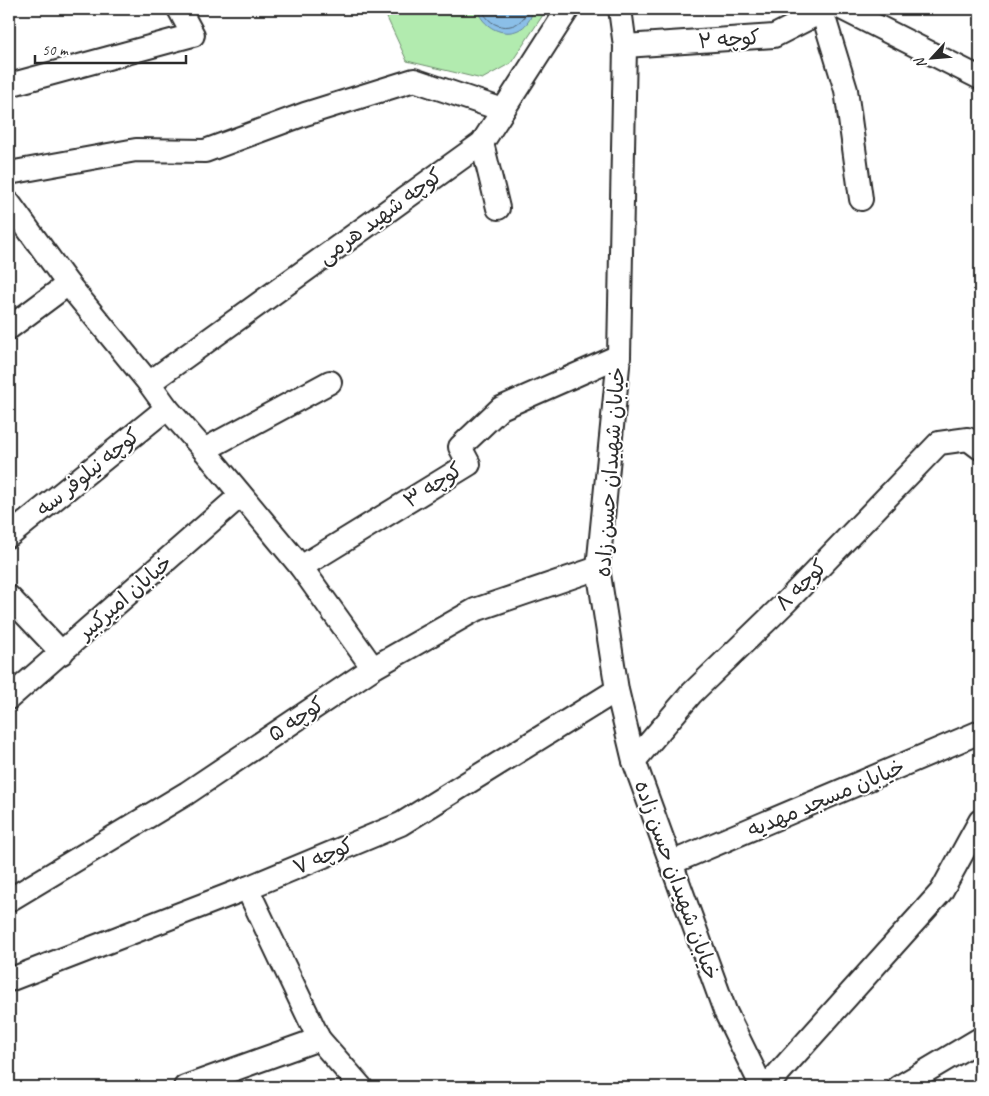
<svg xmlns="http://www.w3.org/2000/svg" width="989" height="1096" viewBox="0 0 989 1096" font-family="Caveat,'Playpen Sans Arabic',sans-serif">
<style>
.green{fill:#b2ebaf;stroke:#6e8b6d}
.water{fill:#8bbfe8;stroke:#65849c}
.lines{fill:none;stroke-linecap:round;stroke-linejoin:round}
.shore{stroke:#516677;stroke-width:1}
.minor-casing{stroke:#2b2b2b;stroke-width:26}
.minor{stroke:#fff;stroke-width:22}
.labels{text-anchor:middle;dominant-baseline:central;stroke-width:4;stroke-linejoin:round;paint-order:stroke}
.street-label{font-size:21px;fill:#2b2b2b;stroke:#fff}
</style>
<rect width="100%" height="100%" fill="#fff"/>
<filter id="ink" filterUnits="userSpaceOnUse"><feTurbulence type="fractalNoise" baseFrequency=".02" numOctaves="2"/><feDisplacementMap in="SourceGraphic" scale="10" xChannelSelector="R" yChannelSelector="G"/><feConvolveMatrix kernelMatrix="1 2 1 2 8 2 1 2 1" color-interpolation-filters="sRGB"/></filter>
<g filter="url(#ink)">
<!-- green -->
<polygon class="green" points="383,9 547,9 511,63 482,79 407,61"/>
<!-- water -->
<path class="water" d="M 477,9 L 533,9 C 528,41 487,39 477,9 Z"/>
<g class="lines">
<!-- shore -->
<path class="shore" d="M 482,9 C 490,32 521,33 528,9"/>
<defs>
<g id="minor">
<polyline points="620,9 625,46 619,356 598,568 617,690 634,761 725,1011 762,1087"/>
<polyline points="843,9 980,78"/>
<polyline points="822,11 846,90 861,199"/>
<polyline points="625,46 774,36 827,9"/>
<polyline points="9,85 193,35 179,9"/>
<polyline points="482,143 498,208"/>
<polyline points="9,173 136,150 205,151 305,114 414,80 503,110"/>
<polyline points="9,203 68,284 149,383 167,408 204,450 301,567 373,668"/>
<polyline points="9,328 68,284"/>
<polyline points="149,383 482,143 568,9"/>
<polyline points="204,450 330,382"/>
<polyline points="9,536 167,408"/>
<polyline points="301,567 469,464 460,447 501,408 619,356"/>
<polyline points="9,597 62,653"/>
<polyline points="9,698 241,495"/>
<polyline points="634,761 691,694 785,603 939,443 968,439 980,448"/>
<polyline points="671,863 980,732"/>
<polyline points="247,888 319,1039 361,1087"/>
<polyline points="9,900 187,793 373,668 475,610 598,568"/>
<polyline points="9,980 247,888 401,824 617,690"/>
<polyline points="185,1087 319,1039"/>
<polyline points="766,1087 941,892 980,821"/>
<polyline points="899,1087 980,1039"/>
</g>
</defs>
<!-- minor casing -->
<use href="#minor" class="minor-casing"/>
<!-- minor -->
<use href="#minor" class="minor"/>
</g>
</g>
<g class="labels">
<!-- street labels -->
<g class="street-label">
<text transform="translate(729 39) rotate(-4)">کوچه ۲</text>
<text transform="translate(380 216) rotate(-36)">کوچه شهید هرمی</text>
<text transform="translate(88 472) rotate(-39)">کوچه نیلوفر سه</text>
<text transform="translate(610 472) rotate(-86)">خیابان شهیدان حسن زاده</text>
<text transform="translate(433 485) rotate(-33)">کوچه ۳</text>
<text transform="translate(801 585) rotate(-45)">کوچه ۸</text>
<text transform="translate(125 597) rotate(-41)">خیابان امیرکبیر</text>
<text transform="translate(296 719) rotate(-34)">کوچه ۵</text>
<text transform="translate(826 798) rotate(-23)">خیابان مسجد مهدیه</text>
<text transform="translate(323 856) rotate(-23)">کوچه ۷</text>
<text transform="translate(677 880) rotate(70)">خیابان شهیدان حسن زاده</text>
</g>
</g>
<!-- margin -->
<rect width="989" height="1096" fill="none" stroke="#fff" stroke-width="30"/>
<rect x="15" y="15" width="959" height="1066" fill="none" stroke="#2b2b2b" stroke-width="2" filter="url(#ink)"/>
<!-- north arrow -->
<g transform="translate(932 58) rotate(244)" stroke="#ffffff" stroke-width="4" paint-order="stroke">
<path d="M0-4L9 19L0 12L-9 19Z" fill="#2b2b2b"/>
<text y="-8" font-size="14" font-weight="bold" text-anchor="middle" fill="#2b2b2b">N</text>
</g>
<!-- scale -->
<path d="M35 55v8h151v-8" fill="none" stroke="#2b2b2b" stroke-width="2.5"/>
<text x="42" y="55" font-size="15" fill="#2b2b2b" stroke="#ffffff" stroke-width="4" paint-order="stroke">50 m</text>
</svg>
